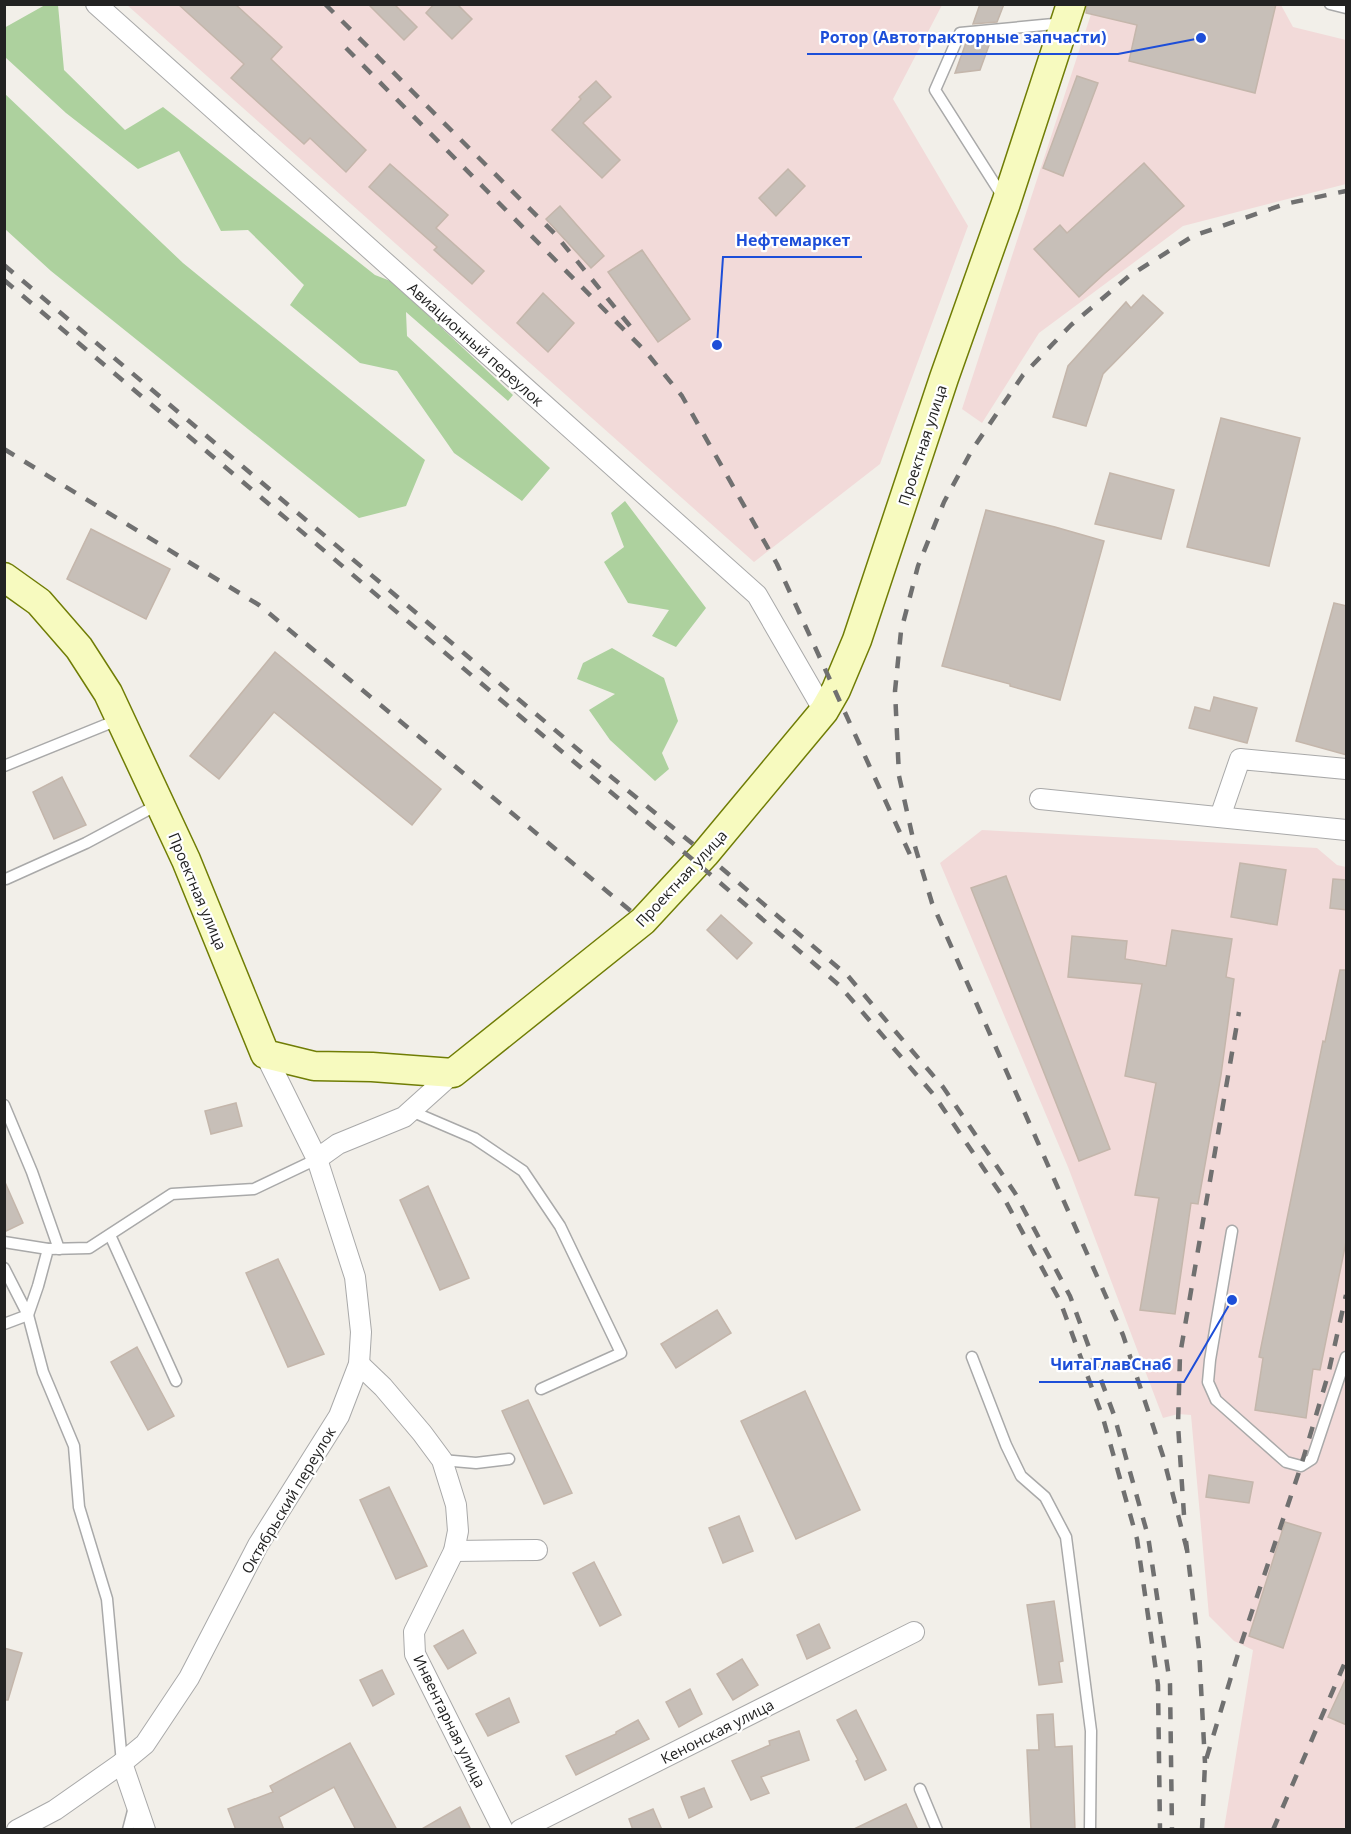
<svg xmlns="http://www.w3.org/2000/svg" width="1351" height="1834" viewBox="0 0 1351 1834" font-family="'Open Sans',sans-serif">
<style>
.commercial{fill:#f2dad9}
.forest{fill:#add19e}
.building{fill:#c7bfb8;stroke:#c4b6ab;stroke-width:1.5}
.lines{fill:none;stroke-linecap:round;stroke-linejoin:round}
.lane-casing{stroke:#a9a9a9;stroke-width:13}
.street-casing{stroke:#a9a9a9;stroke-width:22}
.secondary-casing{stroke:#707d05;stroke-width:31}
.lane{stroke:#fff;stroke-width:10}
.street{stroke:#fff;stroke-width:20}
.secondary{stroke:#f7fabf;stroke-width:28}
.rail{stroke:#707070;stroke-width:4.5;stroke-dasharray:12 12;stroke-linecap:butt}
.labels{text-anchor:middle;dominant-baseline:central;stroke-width:4.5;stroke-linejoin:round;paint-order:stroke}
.street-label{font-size:15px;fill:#222;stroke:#fff}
.leader{fill:none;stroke:#1d4ed8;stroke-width:2}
.callout-dot{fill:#1d4ed8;stroke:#fff;stroke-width:2}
.callout-label{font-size:16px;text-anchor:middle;font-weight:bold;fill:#1d4ed8;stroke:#fff;stroke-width:4.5;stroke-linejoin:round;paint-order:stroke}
</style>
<rect width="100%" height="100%" fill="#f2efe9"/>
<!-- commercial -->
<g class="commercial">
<polygon points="127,5 942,5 893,99 968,226 880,464 754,562"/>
<polygon points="1094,5 1281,5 1293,27 1346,40 1346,184 1183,226 1039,333 982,423 962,409"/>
<polygon points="982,830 1317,848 1337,865 1346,867 1346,1829 1224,1829 1253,1650 1234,1641 1209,1616 1191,1415 1178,1414 1163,1418 1068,1167 940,863"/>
</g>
<!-- forest -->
<g class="forest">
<polygon points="45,5 58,5 64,70 125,130 163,107 375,275 393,282 513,395 508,401 406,312 407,336 550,468 522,501 454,453 397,371 360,363 290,305 304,285 248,230 221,231 179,151 138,169 66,113 5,57 4,28"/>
<polygon points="4,93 183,263 425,460 406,506 359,518 51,271 5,229"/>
<polygon points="625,501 706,608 676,647 652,636 669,610 628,603 604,562 624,547 611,513"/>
<polygon points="612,648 664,678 678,721 662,753 669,769 655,781 610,740 589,710 615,694 577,679 583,663"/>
</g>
<!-- building -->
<g class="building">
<polygon points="178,4 235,4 282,47 271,59 366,150 346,172 310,138 304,144 231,78 244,64"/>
<polygon points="368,4 394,4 417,27 404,40"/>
<polygon points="434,4 457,4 472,19 452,39 426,13"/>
<polygon points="980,4 1004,4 997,22 973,24"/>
<polygon points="1087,4 1276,4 1255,93 1129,61 1137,25 1086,13"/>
<polygon points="992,37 980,70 955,73 967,40"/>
<polygon points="1077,76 1098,83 1063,176 1043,168"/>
<polygon points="596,81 611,97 583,123 620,160 602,178 552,130 581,99 579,97"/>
<polygon points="1144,163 1184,206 1104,274 1079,297 1034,249 1060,225 1067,233"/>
<polygon points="390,164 448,215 436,228 484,271 472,284 434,250 437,247 369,187"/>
<polygon points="788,169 805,186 776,216 759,198"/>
<polygon points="560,206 604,256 591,268 546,219"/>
<polygon points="642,250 690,319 658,342 608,272"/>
<polygon points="543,293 574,323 548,352 517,323"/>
<polygon points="1143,295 1163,313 1103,374 1086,426 1053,417 1068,366 1126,302 1131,308"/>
<polygon points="1221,418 1300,438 1269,566 1187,547"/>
<polygon points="1110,473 1174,490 1161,539 1095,524"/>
<polygon points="986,510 1055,527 1104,541 1060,700 1010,686 1010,684 942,666"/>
<polygon points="91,529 170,569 146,619 67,579"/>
<polygon points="1334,603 1347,606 1347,755 1296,741"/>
<polygon points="275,652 441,789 412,825 274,712 219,779 190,756"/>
<polygon points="1214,697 1257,708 1247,743 1189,728 1195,707 1210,711"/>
<polygon points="62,777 86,825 54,839 33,792"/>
<polygon points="1240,863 1286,870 1277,925 1231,917"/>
<polygon points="1006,876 1110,1149 1079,1161 971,888"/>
<polygon points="1333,879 1347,880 1347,910 1330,908"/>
<polygon points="721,915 752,943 737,959 707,930"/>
<polygon points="1172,930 1232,939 1226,977 1234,979 1221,1075 1198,1204 1191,1203 1175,1314 1140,1310 1159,1198 1135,1195 1156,1083 1125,1076 1142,984 1068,977 1072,936 1127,941 1125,959 1166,966"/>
<polygon points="1340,970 1347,970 1347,1237 1320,1370 1313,1369 1306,1418 1255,1410 1263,1358 1259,1357 1323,1041 1325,1042"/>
<polygon points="236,1103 242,1126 211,1134 205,1111"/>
<polygon points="4,1180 23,1223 4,1232"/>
<polygon points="428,1186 469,1278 440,1290 400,1200"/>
<polygon points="278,1259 324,1354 288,1367 246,1273"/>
<polygon points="717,1310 731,1333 676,1368 661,1344"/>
<polygon points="137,1347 174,1416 148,1430 111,1362"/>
<polygon points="805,1391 860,1510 796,1539 741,1421"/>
<polygon points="528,1400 572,1493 544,1504 502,1411"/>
<polygon points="1209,1475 1253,1482 1249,1503 1206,1497"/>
<polygon points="389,1487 427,1566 396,1579 360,1500"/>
<polygon points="739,1516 753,1551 723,1563 709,1528"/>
<polygon points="1285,1522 1321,1533 1283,1648 1249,1636"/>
<polygon points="594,1562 621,1615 600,1626 573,1573"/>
<polygon points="1054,1601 1063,1661 1059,1662 1062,1682 1039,1685 1027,1605"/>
<polygon points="819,1624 830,1648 807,1659 797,1635"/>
<polygon points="463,1630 476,1653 448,1669 434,1646"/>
<polygon points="4,1648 22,1653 8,1700 4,1700"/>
<polygon points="742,1659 758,1685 733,1700 717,1674"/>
<polygon points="382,1670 394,1694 373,1706 360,1680"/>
<polygon points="1347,1676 1347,1725 1328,1717"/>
<polygon points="690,1689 702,1714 679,1727 666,1702"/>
<polygon points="509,1698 519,1722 488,1736 476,1714"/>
<polygon points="856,1710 886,1770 865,1780 856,1761 858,1760 837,1720"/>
<polygon points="1053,1714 1055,1747 1072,1746 1075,1830 1031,1830 1027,1750 1039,1750 1037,1715"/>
<polygon points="638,1720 649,1739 576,1775 566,1756 616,1734 616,1732"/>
<polygon points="799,1731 809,1760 761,1777 769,1793 751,1800 732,1761 770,1745 769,1741"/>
<polygon points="350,1743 397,1830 356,1830 334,1787 279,1817 284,1830 236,1830 228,1809 273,1792 270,1786"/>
<polygon points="704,1788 712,1807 689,1818 681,1797"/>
<polygon points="906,1804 918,1830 852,1830"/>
<polygon points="460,1807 471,1830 420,1830"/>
<polygon points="653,1809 662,1830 633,1830 629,1819"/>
</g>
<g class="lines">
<defs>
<g id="lane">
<polyline points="1330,4 1346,8"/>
<polyline points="1003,197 935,90 960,33 1064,23"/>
<polyline points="4,766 120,719"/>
<polyline points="6,879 86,843 159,804"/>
<polyline points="4,1105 32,1172 59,1249"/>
<polyline points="411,1111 474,1138 523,1171 560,1226 621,1353 541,1389"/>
<polyline points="1232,1231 1210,1360 1208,1382 1216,1400 1286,1462 1301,1466 1312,1459 1346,1357"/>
<polyline points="110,1235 176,1381"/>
<polyline points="4,1242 48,1249"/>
<polyline points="4,1268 28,1315 43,1372 74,1446 79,1507 107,1599 122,1763"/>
<polyline points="4,1324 28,1315 38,1286 48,1249 89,1248 172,1194 254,1189 317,1159"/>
<polyline points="972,1357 1006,1445 1021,1476 1045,1497 1066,1537 1091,1731 1090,1830"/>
<polyline points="442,1460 476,1463 509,1459"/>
<polyline points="920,1789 937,1830"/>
<polyline points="128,1830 134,1807"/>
</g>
<g id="street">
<polyline points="96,4 757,595 824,711"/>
<polyline points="1040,799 1346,830"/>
<polyline points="1220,817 1240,759 1346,769"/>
<polyline points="265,1054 317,1159 338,1144 404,1117 453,1073"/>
<polyline points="359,1364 383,1387 422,1433 442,1460 456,1505 458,1531 454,1551 414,1632 415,1654 503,1830"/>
<polyline points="454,1551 537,1550"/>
<polyline points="122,1763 145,1830"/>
<polyline points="17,1830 55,1810 122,1763 145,1744 189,1678 258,1545 339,1416 359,1364 361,1332 355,1277 317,1159"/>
<polyline points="520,1830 914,1632"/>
</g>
<polyline id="secondary" points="4,577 39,602 79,648 108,693 186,860 265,1054 314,1066 372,1067 453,1073 643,921 705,854 824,711 836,690 857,640 944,378 1006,203 1071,4"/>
</defs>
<!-- lane casing -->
<use href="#lane" class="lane-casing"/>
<!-- street casing -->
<use href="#street" class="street-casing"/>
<!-- secondary casing -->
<use href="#secondary" class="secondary-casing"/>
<!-- lane -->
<use href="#lane" class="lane"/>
<!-- street -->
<use href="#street" class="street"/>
<!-- secondary -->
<use href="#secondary" class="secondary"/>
<!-- rail -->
<g class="rail">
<polyline points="325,4 555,234 630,326"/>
<polyline points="346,48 646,352 682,396 777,564 912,859"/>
<polyline points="4,265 581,752 705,854 848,976 943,1087 1015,1193 1070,1296 1114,1415 1148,1536 1170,1684 1172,1830"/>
<polyline points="4,280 573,761 697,863 839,985 934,1095 1005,1200 1060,1301 1103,1418 1137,1539 1158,1685 1160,1830"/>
<polyline points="4,449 259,605 643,921"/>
<polyline points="1184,1515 1178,1425 1180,1355 1239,1012"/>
<polyline points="1186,1541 1199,1649 1205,1763"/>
<polyline points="1187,1550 1163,1456 1123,1335 932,903 914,843 899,776 895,691 901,631 918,566 944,502 972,450 1023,375 1071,325 1129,276 1193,236 1285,204 1346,191"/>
<polyline points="1202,1830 1205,1763 1241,1644 1301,1466 1328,1375 1346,1295"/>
<polyline points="1273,1830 1346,1660"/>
</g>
</g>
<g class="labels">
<!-- street labels -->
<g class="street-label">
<text transform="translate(476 344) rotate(42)">Авиационный переулок</text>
<text transform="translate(922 445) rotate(-72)">Проектная улица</text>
<text transform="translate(681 878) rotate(-47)">Проектная улица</text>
<text transform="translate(198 891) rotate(67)">Проектная улица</text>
<text transform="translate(288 1500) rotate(-59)">Октябрьский переулок</text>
<text transform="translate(450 1721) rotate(64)">Инвентарная улица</text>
<text transform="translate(717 1731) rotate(-27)">Кенонская улица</text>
</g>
</g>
<!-- callouts -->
<path class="leader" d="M1201 38L1118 54H807M717 345L723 257H862M1232 1300L1184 1382H1039"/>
<g class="callout-dot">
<circle cx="1201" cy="38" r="6"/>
<circle cx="717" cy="345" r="6"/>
<circle cx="1232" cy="1300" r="6"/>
</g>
<g class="callout-label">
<text x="963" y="43">Ротор (Автотракторные запчасти)</text>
<text x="793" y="246">Нефтемаркет</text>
<text x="1111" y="1370">ЧитаГлавСнаб</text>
</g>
<!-- border -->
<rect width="1351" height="1834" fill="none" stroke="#222222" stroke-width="12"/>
</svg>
